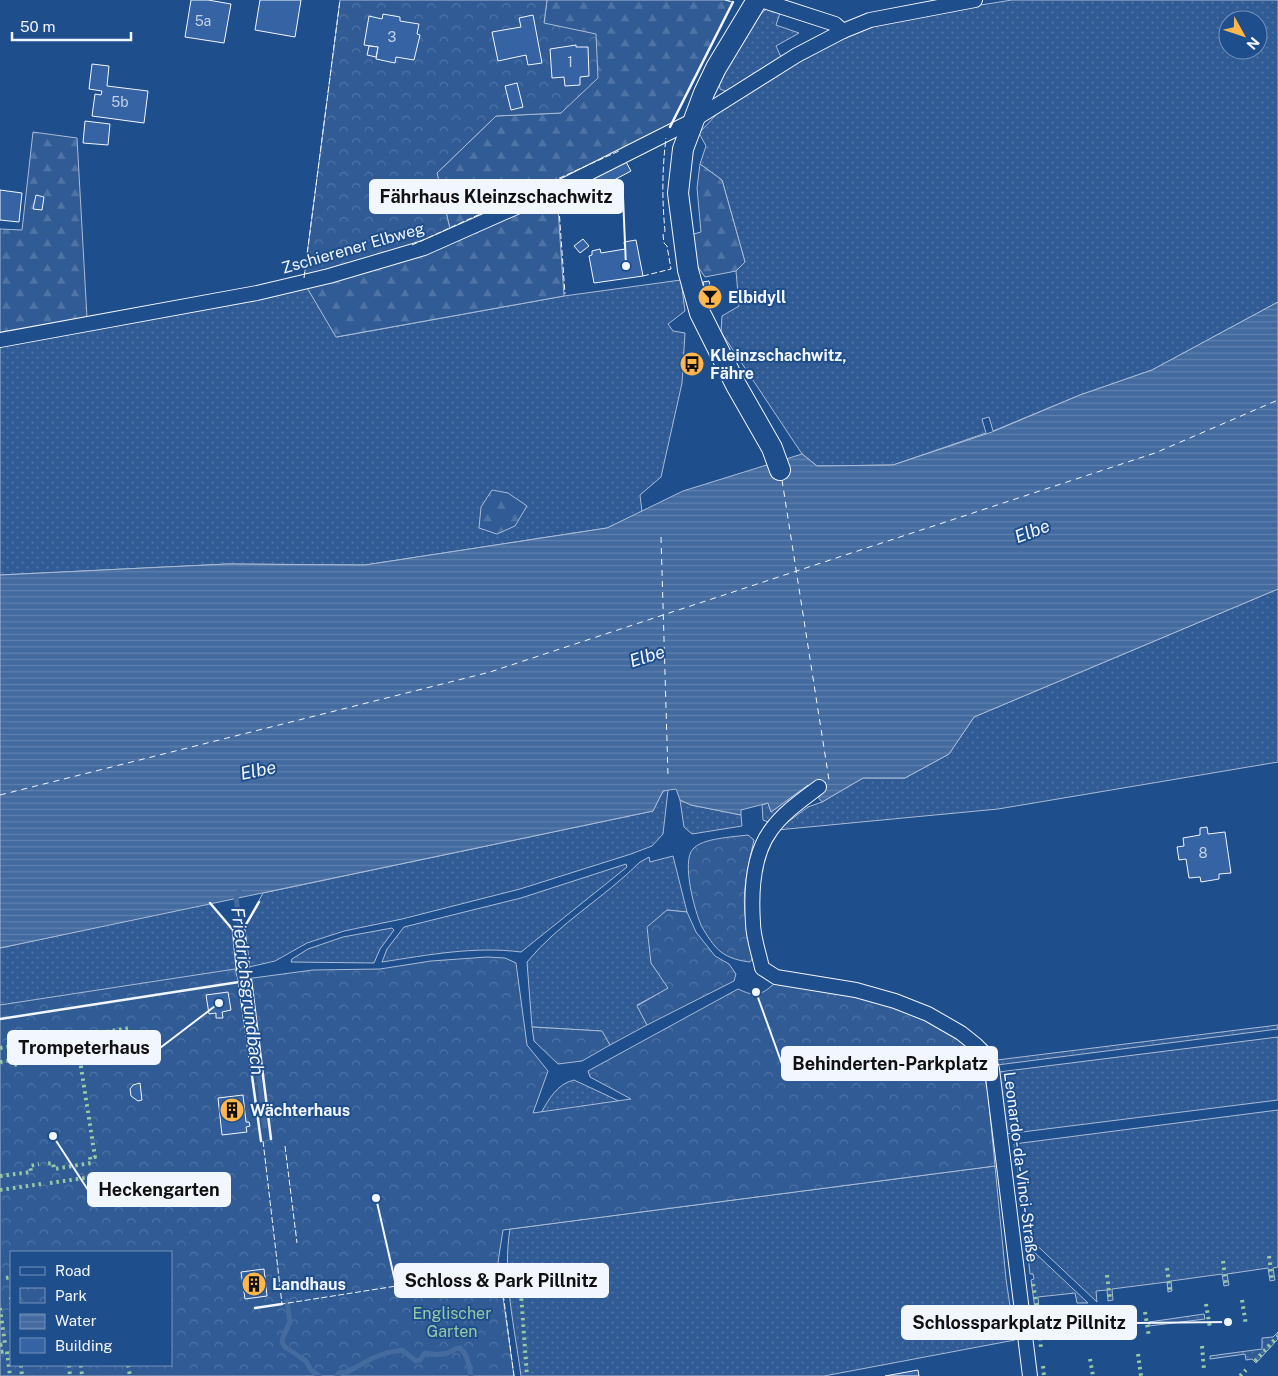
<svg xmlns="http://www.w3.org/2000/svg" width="1278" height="1376" viewBox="0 0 1278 1376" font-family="'Public Sans',sans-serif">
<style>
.grass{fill:url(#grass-dots);stroke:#a8bbd7;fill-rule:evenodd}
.forest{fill:url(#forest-firs);stroke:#a8bbd7}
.park{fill:url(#park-crowns);stroke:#a8bbd7;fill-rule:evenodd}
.water{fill:url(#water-rules);stroke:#a8bbd7}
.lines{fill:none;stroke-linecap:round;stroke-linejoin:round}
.stream{stroke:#446ba0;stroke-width:5}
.ferry{stroke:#f2f6ff;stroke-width:1;stroke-dasharray:6 5;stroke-linecap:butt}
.building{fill:#3563a3;stroke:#f2f6ff}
.street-casing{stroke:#f2f6ff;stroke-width:16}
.secondary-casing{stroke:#f2f6ff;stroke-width:22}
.street{stroke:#1f4e8c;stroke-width:14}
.secondary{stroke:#1f4e8c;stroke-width:20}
.hedge{stroke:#97c8a6;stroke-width:4;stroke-dasharray:2.5 4;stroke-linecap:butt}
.fence{stroke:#f2f6ff;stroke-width:1;stroke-dasharray:6 2.5;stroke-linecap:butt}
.wall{stroke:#f2f6ff;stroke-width:2.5}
.labels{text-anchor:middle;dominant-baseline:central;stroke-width:4;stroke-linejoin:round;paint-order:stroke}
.number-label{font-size:14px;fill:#c3d1e8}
.street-label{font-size:16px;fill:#f2f6ff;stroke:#1f4e8c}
.poi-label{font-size:16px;font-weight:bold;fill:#f2f6ff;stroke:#1f4e8c;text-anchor:start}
.park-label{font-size:16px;fill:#97c8a6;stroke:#1f4e8c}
.water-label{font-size:18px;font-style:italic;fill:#f2f6ff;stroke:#1f4e8c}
.leader{fill:none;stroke:#f2f6ff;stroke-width:2}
.callout-dot{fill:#f2f6ff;stroke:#1f4e8c;stroke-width:2}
.callout{fill:#f2f6ff;stroke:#f2f6ff;stroke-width:2}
.callout-label{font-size:18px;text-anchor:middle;font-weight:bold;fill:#111}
</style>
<defs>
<pattern id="grass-dots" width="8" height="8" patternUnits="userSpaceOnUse" patternTransform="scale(1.25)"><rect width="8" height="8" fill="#305b95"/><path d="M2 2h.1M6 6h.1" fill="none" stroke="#4e73a5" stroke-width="1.8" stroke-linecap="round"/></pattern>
<pattern id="forest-firs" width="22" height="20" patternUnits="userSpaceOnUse" patternTransform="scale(1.25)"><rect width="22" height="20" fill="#305b95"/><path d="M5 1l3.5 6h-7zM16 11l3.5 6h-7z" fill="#4e73a5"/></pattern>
<pattern id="park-crowns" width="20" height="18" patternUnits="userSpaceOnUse" patternTransform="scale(1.25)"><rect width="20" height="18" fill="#305b95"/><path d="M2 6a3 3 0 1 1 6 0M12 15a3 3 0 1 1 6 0" fill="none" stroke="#4e73a5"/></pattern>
<pattern id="water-rules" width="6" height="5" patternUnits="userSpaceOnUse" patternTransform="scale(1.25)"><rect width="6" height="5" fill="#446ba0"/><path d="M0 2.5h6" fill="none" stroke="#5f81ae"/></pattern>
</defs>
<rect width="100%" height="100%" fill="#1f4e8c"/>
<!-- grass -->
<g class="grass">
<path d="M 1012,0 L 1278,0 L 1278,302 L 1152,370 L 1080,395 L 993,431 L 989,417 L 982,419 L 986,433 L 893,465 L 817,466 L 802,454 L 721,332 L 722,316 L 739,306 L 736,271 L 745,262 L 722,180 L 700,164 L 706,146 L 699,133 L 716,115 L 734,101 L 800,58 L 852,33 L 882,24 L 949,10 ZM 1228,20 L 1258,20 L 1258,50 L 1228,50 Z"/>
<polygon points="768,8 780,13 776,25 799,33 776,46 781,57 730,89 725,91 720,89 719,81 761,13"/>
<polygon points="681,280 685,311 668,324 673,331 685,333 682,383 661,477 640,495 642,512 607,528 365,565 227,564 0,575 0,344 306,286 337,337 564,296"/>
<polygon points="1278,589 1278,762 998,809 777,830 808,807 822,802 863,778 905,778 949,754 974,717"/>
<polygon points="809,784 784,809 768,822 763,820 762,805 768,803 771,812"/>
<polygon points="668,790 663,834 652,846 631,854 520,889 402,919 344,931 307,943 275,961 249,967 244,928 263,893 653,811 663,791"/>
<polygon points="680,800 691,805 741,815 742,826 692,834 684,827"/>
<path d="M 673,856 L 687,912 L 667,910 L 651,963 L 669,988 L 637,1005 L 647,1025 L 610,1045 L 601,1031 L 532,1027 L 527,962 C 559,923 604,898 640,862 L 649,857 L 650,862 Z"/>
<path d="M 626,864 L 627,867 L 521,952 C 474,946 428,955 382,962 L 387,949 L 404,927 L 521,898 Z"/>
<polygon points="210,903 233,930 237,970 0,1007 0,948"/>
<polygon points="392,928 394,930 380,949 374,963 291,962 292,959 308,949 343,937"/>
<polygon points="1278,1025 1278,1029 997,1065 997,1060"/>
<polygon points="1278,1037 1278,1100 1006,1134 999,1072"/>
<path d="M 574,1080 L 621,1102 L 541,1113 C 549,1099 557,1084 574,1080 Z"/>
<polygon points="1278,1110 1278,1267 1273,1268 1275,1280 1270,1281 1268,1268 1227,1274 1229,1285 1224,1286 1222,1274 1171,1281 1172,1291 1168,1292 1167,1282 1112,1289 1113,1300 1108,1301 1107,1290 1096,1291 1097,1302 1028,1237 1014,1144"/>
<path d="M 995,1166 L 1006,1279 L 1015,1340 L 824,1376 L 521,1376 C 515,1330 502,1275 510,1229 Z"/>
<polygon points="1034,1252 1088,1303 1077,1303 1075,1293 1038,1297 1039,1309 1035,1309 1031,1280 1034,1279 1033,1274 1030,1274 1028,1255"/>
<polygon points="1204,1314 1205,1319 1149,1326 1149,1322"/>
<polygon points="1278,1332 1278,1339 1256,1363 1252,1359 1246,1360 1245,1354 1210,1359 1210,1356 1262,1349 1262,1338 1273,1337"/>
</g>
<!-- forest -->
<g class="forest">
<polygon points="547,0 725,0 733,2 673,120 670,134 557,194 564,296 336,337 306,286 450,229 437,173 496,116 561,113 544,23"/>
<polygon points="33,132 77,138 87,318 0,334 0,229 22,230"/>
<polygon points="700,164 722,180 745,262 736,271 705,277 696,264 690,235 701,232 697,188"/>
<polygon points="492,490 508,493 527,506 515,526 497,534 479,528 481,507"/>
</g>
<!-- park -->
<g class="park">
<polygon points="340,0 547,0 544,23 596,34 598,78 561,113 496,116 437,173 450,229 392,253 304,278"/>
<path d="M 748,835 L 754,840 C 748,867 741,893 746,921 C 748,934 759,952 750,962 C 740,961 729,958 721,952 C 714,947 706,934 702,927 C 695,913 681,861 693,849 C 702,838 734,837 748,835 Z"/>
<polygon points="667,910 687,912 696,932 715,956 729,964 736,974 734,981 647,1025 637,1006 668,988 651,963 647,927"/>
<path d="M 487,957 L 505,958 L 516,963 L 527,1045 L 548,1071 L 533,1113 L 631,1099 L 590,1077 L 588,1071 L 738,989 C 755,997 760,996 774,984 L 854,994 L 927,1019 L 956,1037 L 975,1054 L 983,1068 L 988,1093 L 995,1166 L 503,1230 L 498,1262 L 514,1376 L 0,1376 L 0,1005 L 235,969 L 238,980 L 313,970 L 380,969 L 431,961 ZM 11,1252 L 171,1252 L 171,1365 L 11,1365 Z"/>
<polygon points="532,1027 602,1031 610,1045 582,1061 558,1064 534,1041"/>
</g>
<!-- water -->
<polygon class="water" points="1278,302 1278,589 974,717 949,754 905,778 863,778 822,802 808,785 771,812 768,803 741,810 741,815 691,805 680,800 676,789 663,791 653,811 0,948 0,575 227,564 365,565 607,528 683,491 802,454 817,466 893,465 992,432 1080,395 1152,370"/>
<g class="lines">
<!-- stream -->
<g class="stream">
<polyline points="239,892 236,897 265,1126"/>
<polyline points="287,1301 290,1322 283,1337 282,1342 285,1347 306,1361 311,1370 319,1376"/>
<path d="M 337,1376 L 339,1373 L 347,1372 L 373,1358 L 386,1353 L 402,1350 L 416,1361 L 420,1360 L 425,1353 C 433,1355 441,1355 448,1353 C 453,1351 454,1348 460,1348 C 468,1355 469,1366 471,1376"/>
</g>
<!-- ferry -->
<g class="ferry">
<polyline points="782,480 829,780 825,783"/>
<polyline points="661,537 668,775"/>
<polyline points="0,795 490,672 1155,453 1278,400"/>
</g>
</g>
<!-- building -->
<g class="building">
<polygon points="191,0 208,0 231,4 224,43 185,37"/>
<polygon points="260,0 301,0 295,37 255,30"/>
<polygon points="383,14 400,17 400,21 419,24 417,34 420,35 414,60 396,57 395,63 376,59 378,47 364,45 369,16 382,19"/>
<polygon points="533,15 542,63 528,65 526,55 498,61 492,32 521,27 519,18"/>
<polygon points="576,45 576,47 588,47 589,76 580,77 580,85 565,86 564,77 552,78 550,49"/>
<polygon points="369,46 378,47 376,57 367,55"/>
<polygon points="92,64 109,66 107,86 148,91 144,123 92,116 95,94 101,95 102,91 89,89"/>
<polygon points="517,83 523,107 511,110 505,86"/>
<polygon points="85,121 110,124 108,145 83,143"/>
<polygon points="625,160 631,171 599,188 607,204 593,211 579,184"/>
<polygon points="0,190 22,193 19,222 0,220"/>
<polygon points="36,195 44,197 42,210 33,209"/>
<polygon points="583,239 589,246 580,253 574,246"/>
<polygon points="636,240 643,276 594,283 589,256 592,255 592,251 600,249 601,253 625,249 624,242"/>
<polygon points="709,281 712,294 715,293 716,300 707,302 703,282"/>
<polygon points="1207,827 1208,834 1225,832 1231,873 1219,874 1219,879 1201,882 1200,877 1189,878 1186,859 1179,860 1177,847 1184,846 1183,838 1200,835 1200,828"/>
<polygon points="228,992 231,1010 222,1012 223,1018 216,1018 216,1013 209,1014 206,995"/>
<polygon points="140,1083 142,1100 138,1101 131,1096 130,1089 133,1085"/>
<polygon points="243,1095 246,1122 249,1122 250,1126 246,1127 247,1132 222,1135 218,1098"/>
<polygon points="264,1269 267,1296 245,1299 241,1272"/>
<polygon points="918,1370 919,1376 885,1376"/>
</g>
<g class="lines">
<defs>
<g id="street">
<polyline points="761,0 835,24 843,31"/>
<polyline points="0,340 257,293 329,276 424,248 557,189 692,121 797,55 843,31 870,20 975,0"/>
<path d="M 819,787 C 802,800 784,812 771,830 C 753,854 751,893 753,923 C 753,937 759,953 762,968 L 776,977 L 856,990 L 895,1001 L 928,1014 L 961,1033 L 976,1045 L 988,1057 L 992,1069 L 1030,1376"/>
</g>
<polyline id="secondary" points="757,0 716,68 704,93 683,149 678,193 688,270 700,313 736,385 772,448 780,470"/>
</defs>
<!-- street casing -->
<use href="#street" class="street-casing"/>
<!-- secondary casing -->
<use href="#secondary" class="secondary-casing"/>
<!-- street -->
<use href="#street" class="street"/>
<!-- secondary -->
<use href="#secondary" class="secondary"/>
<!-- hedge -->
<g class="hedge">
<polyline points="87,1035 130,1028"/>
<polyline points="27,1044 77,1036"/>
<polyline points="0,1048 18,1045"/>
<polyline points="0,1062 13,1060 13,1065 18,1064"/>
<polyline points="31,1062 37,1061 36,1056 73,1050 73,1055 79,1054 95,1157 90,1157 91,1163 54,1169 53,1163 44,1164"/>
<polyline points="0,1176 31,1172 30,1166 39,1164"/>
<polyline points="50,1183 99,1176"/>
<polyline points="0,1190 41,1184"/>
<polyline points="1269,1256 1272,1279"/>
<polyline points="1223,1261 1226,1284"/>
<polyline points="519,1266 527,1376"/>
<polyline points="1167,1268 1170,1290"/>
<polyline points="1107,1275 1110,1299"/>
<polyline points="6,1278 11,1277"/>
<polyline points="1033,1284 1037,1307"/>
<polyline points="11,1297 11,1304"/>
<polyline points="1242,1300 1246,1325"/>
<polyline points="1206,1304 1210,1328"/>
<polyline points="0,1308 5,1344 0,1345"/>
<polyline points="1145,1312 1149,1337"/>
<polyline points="1098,1317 1101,1342"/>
<polyline points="1039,1325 1041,1349"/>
<polyline points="1202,1346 1204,1370"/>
<polyline points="1,1352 7,1351 10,1376"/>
<polyline points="1138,1354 1141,1376"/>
<polyline points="1090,1359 1093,1376"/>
<polyline points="1255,1361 1278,1336"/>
<polyline points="21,1365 22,1376"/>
<polyline points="69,1365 70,1376"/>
<polyline points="81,1365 82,1376"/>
<polyline points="128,1365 130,1376"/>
<polyline points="1043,1366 1044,1376"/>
<polyline points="1240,1376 1246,1370"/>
</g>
<!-- fence -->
<g class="fence">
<polyline points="725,0 733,2"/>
<polyline points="562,193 558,195 565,294"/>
<polyline points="412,245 619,151"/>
<path d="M 643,276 L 671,269 L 667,246 L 664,243 L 663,235 L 665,231 C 662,200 662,170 666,138"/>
<polyline points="304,278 340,0"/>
<polyline points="263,1141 282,1304 492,1271"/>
<polyline points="285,1146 297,1243"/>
<polyline points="501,1278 514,1376"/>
</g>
<!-- wall -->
<g class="wall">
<polyline points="670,127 733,2"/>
<polyline points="210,903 233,930 237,970"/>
<polyline points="249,967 244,928 259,902"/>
<polyline points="251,980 271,1139"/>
<polyline points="0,1019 239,982 261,1141"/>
<polyline points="492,1271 497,1273 501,1278"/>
<polyline points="255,1308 282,1304"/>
</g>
</g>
<!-- icons -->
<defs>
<symbol id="bar-disc" viewBox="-11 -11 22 22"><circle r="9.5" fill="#ffb74d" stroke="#1f4e8c"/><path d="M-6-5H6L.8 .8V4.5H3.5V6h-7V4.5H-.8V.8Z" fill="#111"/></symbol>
<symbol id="bus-disc" viewBox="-11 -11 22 22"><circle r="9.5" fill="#ffb74d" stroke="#1f4e8c"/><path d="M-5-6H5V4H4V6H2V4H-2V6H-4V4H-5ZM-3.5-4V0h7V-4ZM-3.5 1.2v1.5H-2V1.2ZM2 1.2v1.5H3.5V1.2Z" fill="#111"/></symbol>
<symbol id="building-disc" viewBox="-11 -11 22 22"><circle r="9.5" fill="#ffb74d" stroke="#1f4e8c"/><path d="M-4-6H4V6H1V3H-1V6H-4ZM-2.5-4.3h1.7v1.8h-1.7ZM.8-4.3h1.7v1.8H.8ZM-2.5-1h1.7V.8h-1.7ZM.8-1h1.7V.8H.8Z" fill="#111"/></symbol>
</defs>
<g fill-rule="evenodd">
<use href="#bar-disc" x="696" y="283" width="28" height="28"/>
<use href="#bus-disc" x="678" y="350" width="28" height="28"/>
<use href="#building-disc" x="218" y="1096" width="28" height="28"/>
<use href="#building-disc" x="240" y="1270" width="28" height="28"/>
</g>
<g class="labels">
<!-- number labels -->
<g class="number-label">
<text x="203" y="21">5a</text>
<text x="392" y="37">3</text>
<text x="570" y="62">1</text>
<text x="120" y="102">5b</text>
<text x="1203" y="853">8</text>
</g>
<!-- street labels -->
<g class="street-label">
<text transform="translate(353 248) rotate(-16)">Zschierener Elbweg</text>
<text transform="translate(1021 1167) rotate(83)">Leonardo-da-Vinci-Straße</text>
</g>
<!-- poi labels -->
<g class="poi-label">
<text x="728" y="297">Elbidyll</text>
<text x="710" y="355">Kleinzschachwitz,<tspan x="710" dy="18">Fähre</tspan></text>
<text x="250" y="1110">Wächterhaus</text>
<text x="272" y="1284">Landhaus</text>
</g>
<!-- park labels -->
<g class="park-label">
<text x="452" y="1313">Englischer<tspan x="452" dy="18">Garten</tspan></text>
</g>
<!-- water labels -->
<g class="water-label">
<text transform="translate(1032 531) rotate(-21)">Elbe</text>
<text transform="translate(647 656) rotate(-17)">Elbe</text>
<text transform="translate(258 770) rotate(-12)">Elbe</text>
<text transform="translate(248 991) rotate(83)">Friedrichsgrundbach</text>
</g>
</g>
<!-- callouts -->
<path class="leader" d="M626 266L623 197M219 1003L160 1048M756 992L782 1064M53 1136L88 1190M376 1198L395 1281M1228 1322L1136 1323"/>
<g class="callout-dot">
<circle cx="626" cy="266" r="5"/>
<circle cx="219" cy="1003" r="5"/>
<circle cx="756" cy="992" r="5"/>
<circle cx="53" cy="1136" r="5"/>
<circle cx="376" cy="1198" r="5"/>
<circle cx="1228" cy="1322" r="5"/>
</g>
<g class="callout">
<rect x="370" y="180" width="253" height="33" rx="5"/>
<rect x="8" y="1031" width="152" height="33" rx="5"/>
<rect x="782" y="1047" width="215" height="33" rx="5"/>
<rect x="88" y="1173" width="142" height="33" rx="5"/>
<rect x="395" y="1264" width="213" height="33" rx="5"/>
<rect x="902" y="1306" width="234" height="33" rx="5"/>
</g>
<g class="callout-label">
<text x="496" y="203">Fährhaus Kleinzschachwitz</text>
<text x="84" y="1054">Trompeterhaus</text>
<text x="890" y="1070">Behinderten-Parkplatz</text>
<text x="159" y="1196">Heckengarten</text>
<text x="501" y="1287">Schloss &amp; Park Pillnitz</text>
<text x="1019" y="1329">Schlossparkplatz Pillnitz</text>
</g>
<!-- legend -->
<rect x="10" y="1251" width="162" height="115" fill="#1f4e8c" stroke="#7391ba"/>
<rect x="20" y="1267" width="25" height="8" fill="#1f4e8c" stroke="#7391ba"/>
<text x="55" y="1276" font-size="15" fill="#f2f6ff">Road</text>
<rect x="20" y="1288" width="25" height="15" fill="url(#park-crowns)" stroke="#7391ba"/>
<text x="55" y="1301" font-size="15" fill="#f2f6ff">Park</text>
<rect x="20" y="1314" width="25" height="15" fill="url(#water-rules)" stroke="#7391ba"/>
<text x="55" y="1326" font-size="15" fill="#f2f6ff">Water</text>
<rect x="20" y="1338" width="25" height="15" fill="#3563a3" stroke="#7391ba"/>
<text x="55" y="1351" font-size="15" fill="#f2f6ff">Building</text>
<!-- north arrow -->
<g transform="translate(1243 35) rotate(130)"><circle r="24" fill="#1f4e8c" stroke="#7391ba"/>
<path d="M0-4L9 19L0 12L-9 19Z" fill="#ffb74d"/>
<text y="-8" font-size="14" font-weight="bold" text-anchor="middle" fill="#f2f6ff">N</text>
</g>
<!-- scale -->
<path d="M12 32v8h119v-8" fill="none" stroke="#f2f6ff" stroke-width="2.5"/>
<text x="20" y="32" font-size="15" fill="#f2f6ff" stroke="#1f4e8c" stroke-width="4" paint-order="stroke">50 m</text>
</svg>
